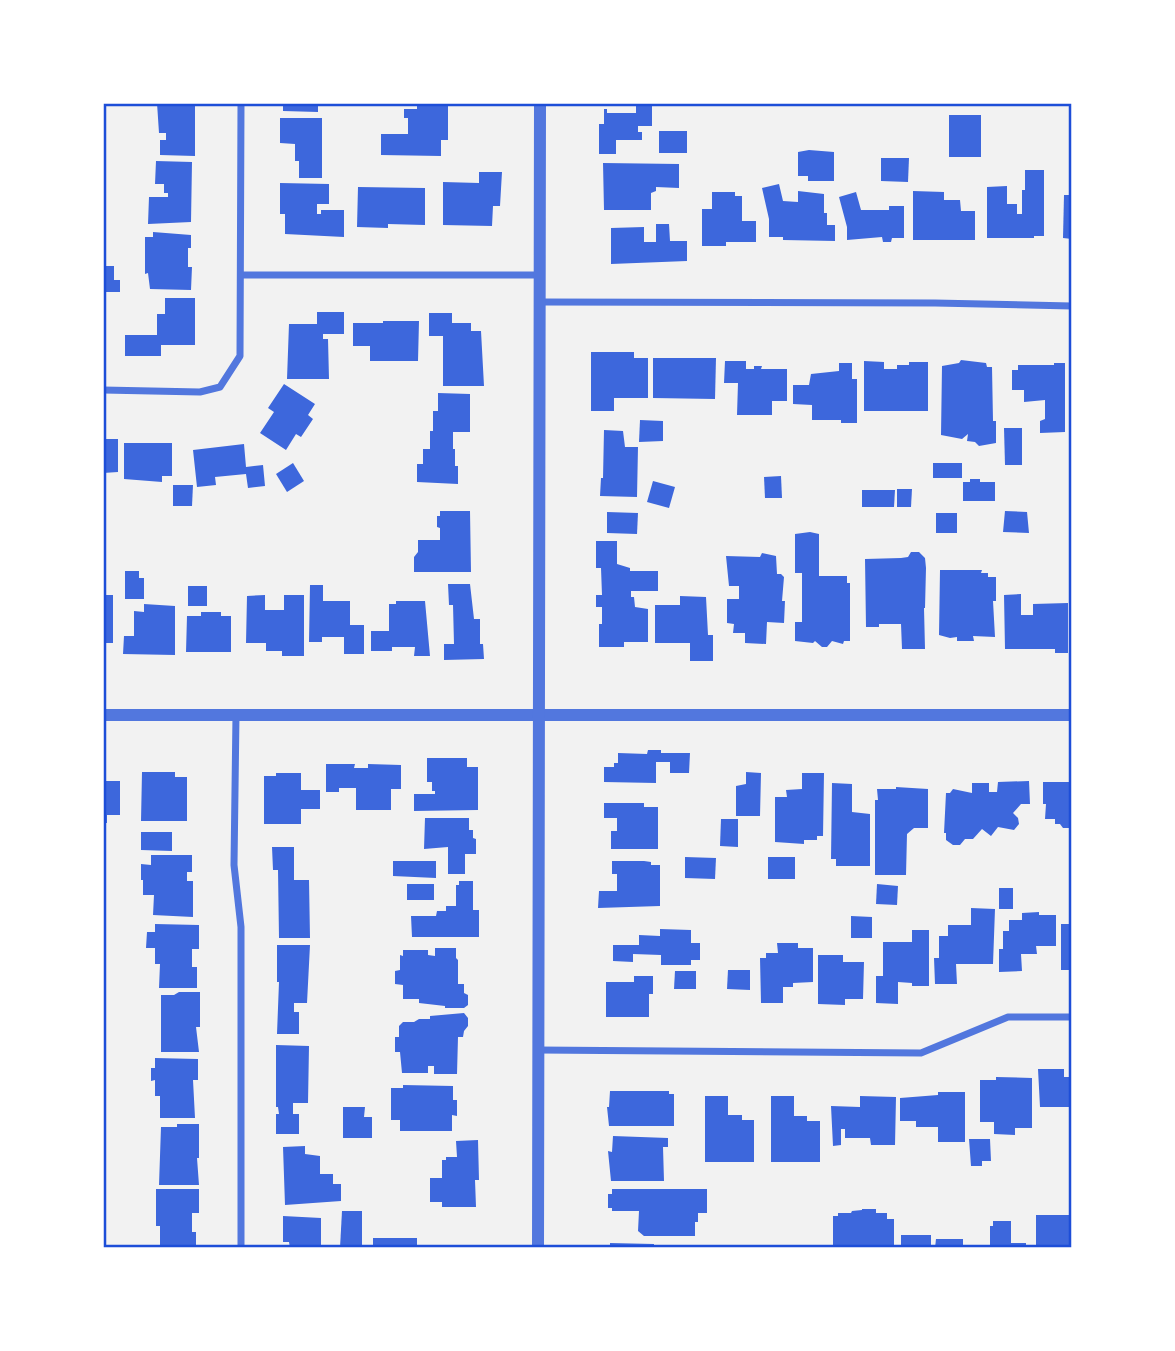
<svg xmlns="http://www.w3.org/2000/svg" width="1175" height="1351" viewBox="0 0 1175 1351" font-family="'Varela Round',sans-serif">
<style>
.building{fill:#3d67dc}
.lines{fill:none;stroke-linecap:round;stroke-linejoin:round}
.minor{stroke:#5277de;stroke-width:7}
.tertiary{stroke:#5277de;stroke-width:12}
.neatline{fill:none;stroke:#1d4ed8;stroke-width:2.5}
</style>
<rect width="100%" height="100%" fill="#f2f2f2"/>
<!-- building -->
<g class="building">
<polygon points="157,103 195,103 195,156 160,155 160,140 166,140 166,133 159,133"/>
<polygon points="283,103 318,103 318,112 283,111"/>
<polygon points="417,103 448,103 448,140 441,140 441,156 381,155 381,134 408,134 408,118 404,118 404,109 417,109"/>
<polygon points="636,103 652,103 652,126 638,126 638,132 642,132 642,140 616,140 616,154 599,154 599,124 604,124 604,109 607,109 607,113 636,113"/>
<rect x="949" y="115" width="32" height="42"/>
<polygon points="280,118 322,118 322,178 299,178 299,161 295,161 295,144 280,143"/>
<rect x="659" y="131" width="28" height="22"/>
<polygon points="809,150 834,152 834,181 808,181 808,176 798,176 798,152"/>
<polygon points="881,158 909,158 908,182 881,181"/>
<polygon points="156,161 192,162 191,222 148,224 149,197 168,197 168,193 164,193 164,184 155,184"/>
<polygon points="603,163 679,164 679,188 656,187 656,191 651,193 651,210 604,210"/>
<polygon points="1025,170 1044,170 1044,236 1034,236 1034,238 987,238 987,187 1007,186 1007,204 1017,204 1017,214 1022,214 1022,190 1025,190"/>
<polygon points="479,172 502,172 500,206 493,206 492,226 443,225 443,182 479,183"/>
<polygon points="280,183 329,184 329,204 317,204 317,214 321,214 321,210 344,210 344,237 285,234 285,214 280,214"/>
<polygon points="779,184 783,201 798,202 798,191 824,194 824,213 827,213 827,225 835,225 835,241 783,240 783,237 769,237 769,219 762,188"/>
<polygon points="358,187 425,188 425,225 388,224 388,228 357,227"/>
<polygon points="913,191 944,192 944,200 960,200 961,211 975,211 975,240 913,240"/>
<polygon points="712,192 735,192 735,196 742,196 742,221 756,221 756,242 726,242 726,246 702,246 702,209 712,209"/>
<polygon points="856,192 861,210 889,210 889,206 904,206 904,238 892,238 891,242 883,242 882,237 847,240 847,227 839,197"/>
<polygon points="1064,195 1072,195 1072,239 1063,238"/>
<polygon points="656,224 669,224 670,241 687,241 687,261 611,264 611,228 644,227 644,242 656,242"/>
<polygon points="153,232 191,235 191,248 188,248 188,267 192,267 191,290 150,289 148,273 145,274 145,237 153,237"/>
<polygon points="103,266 114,266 114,280 120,280 120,292 103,292"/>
<polygon points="165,298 195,298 195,345 161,345 161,356 125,356 125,335 157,335 157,314 165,314"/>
<polygon points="317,312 344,312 344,334 323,334 323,339 328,339 329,379 287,379 289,324 317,324"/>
<polygon points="429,313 452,313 452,323 471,323 471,331 481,331 484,386 443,386 443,336 429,336"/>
<polygon points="383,321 419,321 418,361 370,361 370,346 353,346 353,323 383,323"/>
<polygon points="591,352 634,352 634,358 648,358 648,398 614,398 614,411 591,411"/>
<polygon points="653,358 716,358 715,399 653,398"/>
<polygon points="961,360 986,363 987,367 992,367 993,421 996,421 996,443 979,446 975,442 967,441 968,434 962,439 941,435 942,366 959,363"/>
<polygon points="725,361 746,361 746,369 754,369 754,366 762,366 761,369 787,369 787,401 772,401 772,415 737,415 738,383 724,383"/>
<polygon points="864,361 884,362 884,369 897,369 897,365 909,365 909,362 928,362 928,411 864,411"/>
<polygon points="839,363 852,363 852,379 857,379 857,423 841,423 841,420 812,420 812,405 793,404 793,385 809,385 811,374 839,371"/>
<polygon points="1054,363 1065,363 1065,432 1040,433 1040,421 1045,419 1045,400 1024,402 1024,390 1012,390 1012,370 1018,370 1018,365 1054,365"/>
<polygon points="284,384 315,404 308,415 313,419 301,437 296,434 286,450 260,433 274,412 268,408"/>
<polygon points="438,393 470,394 470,432 453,432 453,449 455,449 455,466 458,466 458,484 417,482 417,464 423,464 423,449 430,449 430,431 433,431 433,411 438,411"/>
<polygon points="640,420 663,421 663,441 639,442"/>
<polygon points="1004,428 1022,428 1022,465 1005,465"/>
<polygon points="604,430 623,431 625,447 638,447 637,497 600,496 601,478 603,478"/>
<polygon points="103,439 118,439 118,472 103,473"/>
<polygon points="124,443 172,443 172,476 162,476 162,482 124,479"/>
<polygon points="244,444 246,467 263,465 265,486 248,488 246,474 215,477 216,485 197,487 193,450"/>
<polygon points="293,463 304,481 287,492 276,474"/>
<rect x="933" y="463" width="29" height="15"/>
<polygon points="781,476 782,498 765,498 764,477"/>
<polygon points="970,479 980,479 980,482 995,482 995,501 963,501 963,482 970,482"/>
<polygon points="653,481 675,487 669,508 647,502"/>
<polygon points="173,485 193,485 192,506 173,506"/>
<polygon points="897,489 912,489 911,507 897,507"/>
<polygon points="862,490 895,490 894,507 862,507"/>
<polygon points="440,511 470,511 471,572 414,572 414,557 418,552 418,540 440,540 440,528 437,527 437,516 440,516"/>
<polygon points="1005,511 1027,512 1029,533 1003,532"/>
<polygon points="607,512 638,513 637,534 607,533"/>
<rect x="936" y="513" width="21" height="20"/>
<polygon points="810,532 819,534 819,576 847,576 847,583 850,583 850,641 844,641 843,644 832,641 827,647 822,647 815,641 813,643 795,641 795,622 802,622 802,573 795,573 795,534"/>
<polygon points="596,541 617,541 617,564 630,568 630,571 658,571 658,591 631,591 631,597 634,597 635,607 648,609 648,642 624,642 624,647 599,647 599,624 602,624 602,607 596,607 596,595 602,595 601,568 596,568"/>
<polygon points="911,552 919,552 925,558 926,568 925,608 924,608 925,649 902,649 901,624 879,624 879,627 866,627 865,559 901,558 908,557"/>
<polygon points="762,553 776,556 777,574 781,574 784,577 782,601 785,601 784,623 767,622 766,644 745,643 745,633 733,633 734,624 727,623 727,599 739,599 739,586 729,586 726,556 760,557"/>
<polygon points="940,570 982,570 981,573 988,573 988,577 996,577 996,601 993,601 995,637 973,636 974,641 957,641 957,637 950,638 939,635"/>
<polygon points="125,571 139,571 139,578 144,578 144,599 125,599"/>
<polygon points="448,584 470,584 474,619 480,619 480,644 483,644 484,659 444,660 444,644 454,644 453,605 449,605"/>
<polygon points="310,585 323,585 323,601 350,601 350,625 364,625 364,654 344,654 344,637 322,637 322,642 309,642"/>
<rect x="188" y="586" width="19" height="20"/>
<polygon points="1021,594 1021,615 1033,615 1033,604 1068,603 1068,653 1055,653 1055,649 1005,649 1004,595"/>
<rect x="103" y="595" width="10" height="48"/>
<polygon points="265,595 265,610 284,610 284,595 304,595 304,656 282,656 282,651 266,651 266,643 246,643 247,596"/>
<polygon points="680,596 706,597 708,635 713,635 713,661 690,661 690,643 655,643 655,605 680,605"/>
<polygon points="396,601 425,601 430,656 414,656 415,647 392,647 392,651 371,651 371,631 389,631 389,604 396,604"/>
<polygon points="144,604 175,606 175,655 123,654 124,636 134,636 134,611 144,612"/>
<polygon points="201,612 221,612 221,616 231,616 231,652 186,652 187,616 201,616"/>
<polygon points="648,750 661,750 661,753 690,753 689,773 670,773 670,762 656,762 656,783 604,782 604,767 614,767 614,763 618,763 618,753 647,754"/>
<polygon points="427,758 467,758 467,767 478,767 478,810 414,811 414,794 435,794 435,791 432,791 432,782 427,782"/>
<polygon points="326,764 355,764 354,768 368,768 368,764 401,765 401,789 391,789 391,810 356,810 356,788 339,788 339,792 326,792"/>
<polygon points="142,772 175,772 175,777 187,777 187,821 141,821"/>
<polygon points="746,772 761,773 760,816 736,816 736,786 746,784"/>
<polygon points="276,773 301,773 301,790 320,790 320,809 301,809 301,824 264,824 264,776 276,776"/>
<polygon points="802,773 824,773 823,836 817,836 817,840 804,840 804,844 775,842 775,797 787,797 786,790 802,789"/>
<polygon points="103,781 120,781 120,815 107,815 107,823 103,823"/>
<polygon points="1029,781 1030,804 1021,804 1013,813 1018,818 1019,824 1014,830 998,827 991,836 982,829 973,839 965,839 960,845 953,845 946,840 946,833 944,833 946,793 950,793 953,789 972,793 972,783 989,783 989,792 997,792 998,782"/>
<polygon points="1043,782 1072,782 1072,828 1063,828 1060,824 1055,824 1055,819 1045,819 1046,804 1043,804"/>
<polygon points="832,783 852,784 852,812 870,814 870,866 836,866 836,859 831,859"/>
<polygon points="896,787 928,789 928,828 914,828 907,834 906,875 875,875 875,800 878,800 877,789 896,789"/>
<polygon points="604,803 644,803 644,807 658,807 658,849 611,849 611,831 617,831 617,818 604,818"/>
<polygon points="425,818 469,818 469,830 473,830 473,838 476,839 476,854 465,854 465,874 448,874 448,847 424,849"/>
<polygon points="721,819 738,819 738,847 720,846"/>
<polygon points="141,832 172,832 172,851 141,850"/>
<polygon points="272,847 294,847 294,880 309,880 310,938 279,938 278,870 273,870"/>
<polygon points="151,855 192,855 192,872 187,872 187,881 193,881 193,917 153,915 154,895 143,895 143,880 141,880 141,864 151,865"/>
<polygon points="685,857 716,858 715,879 685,878"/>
<rect x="768" y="857" width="27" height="22"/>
<polygon points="393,861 436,861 436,878 393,876"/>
<polygon points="612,861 644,861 651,862 651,865 660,865 660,906 598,908 599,891 617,891 617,874 612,874"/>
<polygon points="459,881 473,881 473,910 479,910 479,937 412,937 411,916 436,916 437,911 446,911 446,906 456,906 456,885 459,885"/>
<rect x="407" y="884" width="27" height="16"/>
<polygon points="877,884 898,886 897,905 876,904"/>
<rect x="999" y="888" width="14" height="21"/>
<polygon points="971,908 995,909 993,964 956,964 957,984 935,984 934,958 939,958 939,936 948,936 948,925 971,925"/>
<polygon points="1039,912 1039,915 1056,915 1056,946 1036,946 1037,954 1021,954 1022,971 999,972 999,949 1003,949 1003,931 1009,931 1009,920 1022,920 1022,913"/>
<polygon points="851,916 872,917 872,938 851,938"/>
<polygon points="155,924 199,925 199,949 192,949 192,967 197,967 197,988 159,988 160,964 155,964 155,948 146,948 147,932 155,932"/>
<rect x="1061" y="924" width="11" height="46"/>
<polygon points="660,929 691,930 691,943 700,943 700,960 691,960 691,965 661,965 661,955 633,954 633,962 613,961 613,945 639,945 639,935 660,936"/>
<polygon points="912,930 929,930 929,986 912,986 912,983 898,982 898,1004 876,1003 876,976 883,976 883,942 912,942"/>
<polygon points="777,943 798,943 798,948 813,948 813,982 793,983 793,987 783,987 783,1003 761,1003 760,958 766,958 766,953 778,953"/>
<polygon points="277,945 310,945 307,1003 294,1003 294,1012 299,1012 299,1034 277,1034 279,982 277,982"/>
<polygon points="435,948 456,948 456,958 458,960 458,984 464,984 464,993 468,995 468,1005 464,1008 445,1008 445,1006 419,1003 419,999 403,999 403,985 395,984 395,971 400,970 400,955 403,956 403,950 428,950 428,955 435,956"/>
<polygon points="818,955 843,955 843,962 864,962 863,999 845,999 845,1005 818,1004"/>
<polygon points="728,970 750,970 750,990 727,989"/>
<polygon points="675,971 696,971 696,989 674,989"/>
<polygon points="634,976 653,976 653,994 649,994 649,1017 606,1017 606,982 634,982"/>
<polygon points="179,992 200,992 200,1027 196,1027 199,1052 161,1052 161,995 174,995"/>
<polygon points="464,1013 468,1018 468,1026 464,1031 463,1037 458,1037 457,1074 434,1074 434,1066 428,1066 428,1073 402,1073 400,1052 395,1052 395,1037 399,1037 399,1026 403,1022 414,1022 419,1019 430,1019 430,1016"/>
<polygon points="276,1045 309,1046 308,1103 293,1103 293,1114 299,1114 299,1134 276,1134 276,1114 279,1114 278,1107 276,1107"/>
<polygon points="155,1058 198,1059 198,1080 193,1080 195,1118 160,1118 160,1096 155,1096 155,1080 151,1081 151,1068 155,1068"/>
<polygon points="1038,1069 1064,1069 1064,1077 1072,1077 1072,1107 1040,1107"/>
<polygon points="996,1077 1032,1078 1032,1128 1015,1128 1015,1135 994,1134 994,1122 980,1122 980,1080 996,1080"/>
<polygon points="403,1085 453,1086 453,1100 457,1100 457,1116 452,1115 452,1131 400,1131 400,1120 391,1120 391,1088 403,1088"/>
<polygon points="610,1091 669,1091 669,1094 674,1094 674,1126 609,1126 607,1107 609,1107"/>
<polygon points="938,1092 965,1092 965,1142 938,1142 938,1127 916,1127 916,1121 900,1121 900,1098 938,1095"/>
<polygon points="705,1096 728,1096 728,1115 742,1115 742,1120 754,1120 754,1162 705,1162"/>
<polygon points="771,1096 794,1096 794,1116 807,1116 807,1121 820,1121 820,1162 771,1162"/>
<polygon points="860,1096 896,1097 895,1145 871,1145 870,1138 845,1138 845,1129 841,1129 841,1145 833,1146 831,1106 860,1107"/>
<polygon points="343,1107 365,1107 364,1117 372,1117 372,1138 343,1138"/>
<polygon points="177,1124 199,1124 199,1158 197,1158 199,1185 159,1185 161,1127 177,1127"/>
<polygon points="613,1136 668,1138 668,1147 663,1147 664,1181 611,1181 608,1151 612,1152"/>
<polygon points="969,1139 990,1139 991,1161 982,1161 982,1166 971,1166"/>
<polygon points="478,1140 479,1180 475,1180 476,1207 442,1207 442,1202 430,1202 430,1178 442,1178 442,1160 446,1160 446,1157 457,1157 456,1141"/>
<polygon points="305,1146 305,1154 320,1156 320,1174 333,1174 333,1184 341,1184 341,1201 285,1205 283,1147"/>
<polygon points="156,1189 199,1189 199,1213 192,1213 192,1232 196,1232 196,1248 160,1248 160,1226 156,1226"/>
<polygon points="612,1189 707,1189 707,1213 698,1213 698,1222 695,1222 695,1236 644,1236 638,1231 639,1211 612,1211 612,1208 608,1208 608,1194 612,1194"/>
<polygon points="862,1209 876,1209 876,1213 887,1213 887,1219 894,1219 894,1248 833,1248 833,1216 838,1216 838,1213 851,1213 852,1211 862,1210"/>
<polygon points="342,1211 362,1211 362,1248 340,1248"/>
<rect x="1036" y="1215" width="36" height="33"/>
<polygon points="283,1216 321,1218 321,1248 290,1248 289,1242 283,1242"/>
<polygon points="993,1221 1011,1221 1011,1243 1026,1243 1026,1248 990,1248 990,1226 993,1226"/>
<rect x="901" y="1235" width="30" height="13"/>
<rect x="373" y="1238" width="44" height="10"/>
<polygon points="936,1239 963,1239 963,1248 935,1248"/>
<polygon points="610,1243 654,1244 654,1248 610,1248"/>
</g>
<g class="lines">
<!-- minor -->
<g class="minor">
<polyline points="241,275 541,275"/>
<polyline points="540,302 935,303 1072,306"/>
<polyline points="103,390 200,392 220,387 240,356 241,103"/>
<polyline points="236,715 234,865 241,927 241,1248"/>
<polyline points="538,1050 921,1053 1008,1017 1072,1017"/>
</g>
<!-- tertiary -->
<g class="tertiary">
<polyline points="103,715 1072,715"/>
<polyline points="538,1248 540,103"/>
</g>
</g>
<!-- border -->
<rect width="1175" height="1351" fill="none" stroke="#ffffff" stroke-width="210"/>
<rect x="105" y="105" width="965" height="1141" class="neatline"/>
</svg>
